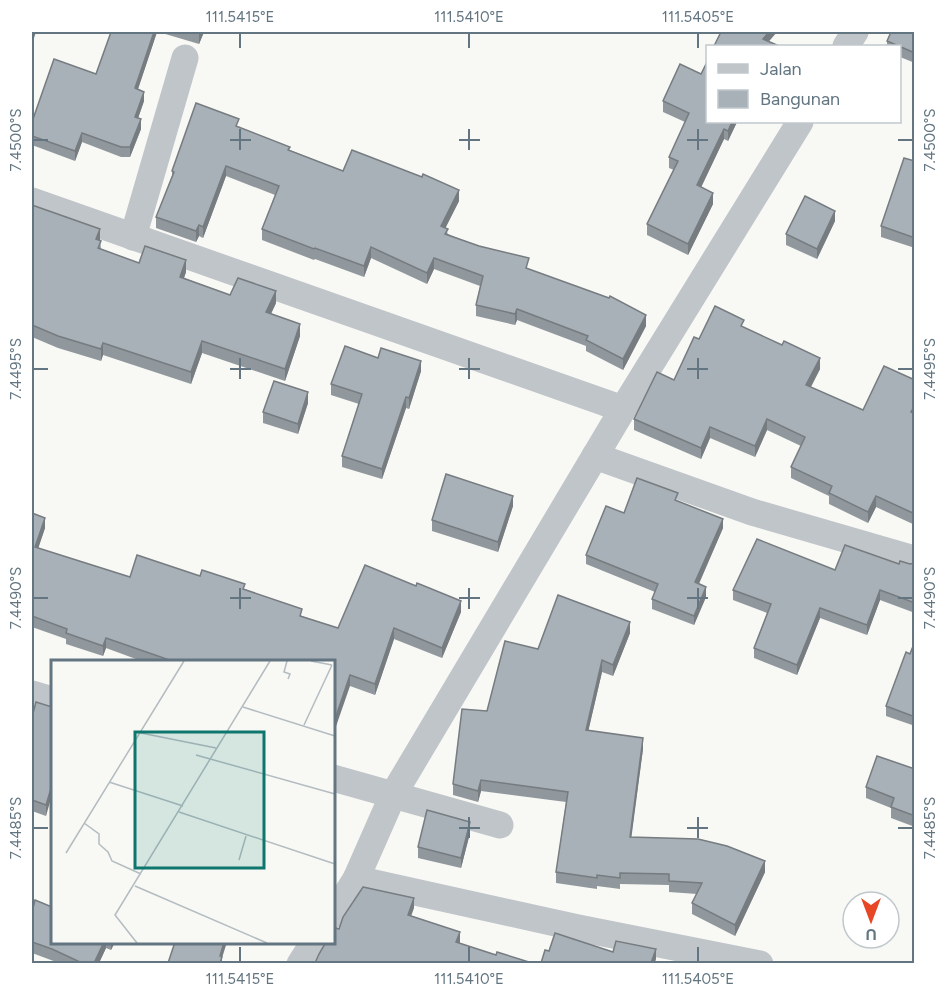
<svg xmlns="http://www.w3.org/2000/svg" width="946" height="995" viewBox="0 0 946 995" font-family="Figtree,sans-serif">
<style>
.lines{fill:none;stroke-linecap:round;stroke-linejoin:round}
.street{stroke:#c0c5c9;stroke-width:27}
.wall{fill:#90989d}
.shaded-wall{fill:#767c80}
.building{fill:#a8b1b7;stroke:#767c80;stroke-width:1.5}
.ticks{fill:none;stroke:#627581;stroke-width:2}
.inset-road{fill:none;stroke:#b3bcc0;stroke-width:1.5}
.view{fill:#0f766e;fill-opacity:0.15;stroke:#0f766e;stroke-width:3}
.inset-edge{fill:none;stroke:#627581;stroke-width:3}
.neatline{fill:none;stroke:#627581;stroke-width:2}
.ticks-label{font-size:15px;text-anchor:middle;fill:#627581}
</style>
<rect width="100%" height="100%" fill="#f8f8f5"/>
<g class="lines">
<!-- street -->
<g class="street">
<polyline points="846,46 855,32"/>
<polyline points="32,201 623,409"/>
<polyline points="133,237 185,58"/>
<polyline points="595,456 752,512 914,559"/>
<polyline points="32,694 52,700"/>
<polyline points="333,778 500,825"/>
<polyline points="356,879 578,928 760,964"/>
<polyline points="333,915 356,879 393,795 623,409 800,122"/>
<polyline points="300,964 314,942"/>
</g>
</g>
<!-- wall -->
<g class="wall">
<polygon points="157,32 138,89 144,101 138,118 141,129 130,157 121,157 82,142 75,161 32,145 32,122 96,74"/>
<polygon points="162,32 204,32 199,44 162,33"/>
<polygon points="915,32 915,63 900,57 900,46 887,46 887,41"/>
<polygon points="701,74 708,122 737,122 728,141 724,139 701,187 713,204 688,255 647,235 647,224 674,170 669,168 669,157 685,122 663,112 663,101"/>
<polygon points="239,127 290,150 343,171 459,201 445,228 448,234 529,269 646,326 623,370 586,351 586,346 517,320 515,325 476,316 476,305 480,286 434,269 427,284 371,258 364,277 315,259 314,260 262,240 262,229 275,195 226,176 203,238 199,236 196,242 156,228 156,217 172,176 172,171"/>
<polygon points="915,161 915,248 881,237 881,226"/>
<polygon points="32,205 100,240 101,249 139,263 186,272 184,278 230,295 276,303 271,314 300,336 285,381 202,353 191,384 103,355 101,361 58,348 32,337"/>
<polygon points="835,221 817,259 786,245 786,234"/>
<polygon points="744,327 820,369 811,387 863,410 915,380 915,525 876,507 868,523 829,504 829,496 791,478 791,467 801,446 767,430 755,457 710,438 701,459 634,430 634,419 674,380 699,339"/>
<polygon points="378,358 421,371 409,409 406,408 382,479 342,467 342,456 359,404 331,395 331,384"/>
<polygon points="308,403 298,434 263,423 263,412"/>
<polygon points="678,501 723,528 699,584 706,597 694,625 652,609 652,599 655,592 586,564 586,555 624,513"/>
<polygon points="513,506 498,552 432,531 432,520"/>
<polygon points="32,513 45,528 38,548 130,577 200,576 245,589 302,616 338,628 461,612 442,658 394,639 375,695 350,686 333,662 144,662 106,648 103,656 66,644 66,639 32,627"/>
<polygon points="915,563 915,613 880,600 867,635 820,618 797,675 754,658 754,648 767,613 733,600 733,590 835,570 899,564"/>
<polygon points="630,633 613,676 602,672 588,731 643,749 631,837 765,872 735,936 692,914 692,903 697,894 669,892 669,885 620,884 620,889 597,886 597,889 556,883 556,872 566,802 481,791 478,802 453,795 453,784 487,711 538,649"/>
<polygon points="915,641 915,726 886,716 886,706"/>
<polygon points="52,707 46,816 32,811 32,717"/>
<polygon points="915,769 915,827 891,818 891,808 866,798 866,787"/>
<polygon points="470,833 461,868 418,858 418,847"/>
<polygon points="32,912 52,942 115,942 111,950 106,948 99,963 59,963 32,953"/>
</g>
<!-- shaded-wall -->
<g class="shaded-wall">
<polygon points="32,32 36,32 32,44"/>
<polygon points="154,32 157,32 135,98 135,88"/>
<polygon points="200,32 204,32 199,44 199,34"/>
<polygon points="769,32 777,32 765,46 763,39"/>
<polygon points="144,92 144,101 135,127 135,117"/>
<polygon points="141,119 141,129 130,157 130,147"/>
<polygon points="732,122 737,122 728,141 728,131"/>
<polygon points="724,129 724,139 697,196 697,185"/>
<polygon points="82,133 82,142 75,161 75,151"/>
<polygon points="226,166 226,176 203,238 203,227"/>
<polygon points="459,190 459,201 441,237 441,226"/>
<polygon points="713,193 713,204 688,255 688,244"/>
<polygon points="835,211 835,221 817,259 817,249"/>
<polygon points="199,225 199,236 196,242 196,231"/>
<polygon points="100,229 100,241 96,239"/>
<polygon points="371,247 371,258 364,277 364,266"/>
<polygon points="434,258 434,269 427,284 427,273"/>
<polygon points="186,260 186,272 180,289 180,277"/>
<polygon points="276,291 276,303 266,324 266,312"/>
<polygon points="517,309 517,320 515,325 515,314"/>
<polygon points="646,315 646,326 623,370 623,359"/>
<polygon points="300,324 300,336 285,381 285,369"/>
<polygon points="202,341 202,353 191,384 191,372"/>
<polygon points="103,343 103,355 101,361 101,349"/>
<polygon points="820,358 820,369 806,396 806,385"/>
<polygon points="421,361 421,371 409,409 409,398"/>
<polygon points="308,392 308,403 298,434 298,424"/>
<polygon points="406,397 406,408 382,479 382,469"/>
<polygon points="767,419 767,430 755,457 755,446"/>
<polygon points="710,427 710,438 701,459 701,448"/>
<polygon points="513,496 513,506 498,552 498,542"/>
<polygon points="876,496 876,507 868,523 868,512"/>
<polygon points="45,518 45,528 35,558 35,547"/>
<polygon points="723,519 723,528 695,592 695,582"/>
<polygon points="706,587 706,597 694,625 694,616"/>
<polygon points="880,590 880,600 867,635 867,625"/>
<polygon points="461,601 461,612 442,658 442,648"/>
<polygon points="820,608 820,618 797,675 797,665"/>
<polygon points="630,622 630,633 613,676 613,665"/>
<polygon points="394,628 394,639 375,695 375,684"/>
<polygon points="106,638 106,648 103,656 103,646"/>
<polygon points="602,660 602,672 586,741 586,730"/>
<polygon points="350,675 350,686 333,735 333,725"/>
<polygon points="643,738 643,749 630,848 630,837"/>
<polygon points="481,780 481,791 478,802 478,791"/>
<polygon points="52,785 52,795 46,816 46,805"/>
<polygon points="470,822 470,833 461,868 461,858"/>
<polygon points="765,861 765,872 735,936 735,925"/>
<polygon points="414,898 414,908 408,925 408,915"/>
<polygon points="460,932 460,942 456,952 456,942"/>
<polygon points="104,942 106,942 106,948 99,963 94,963"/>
<polygon points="111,942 115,942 111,950"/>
<polygon points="224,942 227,942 222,958 222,963 220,963 220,956"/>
<polygon points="656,949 656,959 655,963 651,963"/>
</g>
<!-- building -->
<g class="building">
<polygon points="111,32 154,32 135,88 144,92 135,117 141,119 130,147 121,147 82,133 75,151 32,136 32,122 54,59 96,74"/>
<polygon points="721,32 769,32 763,39 779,46 714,46"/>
<polygon points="891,32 915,32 915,53 887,41"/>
<polygon points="708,60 708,122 732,122 728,131 724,129 697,185 713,193 688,244 647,224 678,161 669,157 689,113 663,101 680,64 701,74"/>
<polygon points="196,103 239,119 236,126 290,147 288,150 343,171 352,150 422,177 423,174 459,190 441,226 448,229 445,234 479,246 529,258 526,268 609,298 610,296 646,315 623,359 586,340 588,336 517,309 515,314 476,305 483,276 434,258 427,273 371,247 364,266 315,248 314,249 262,229 279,186 226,166 203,227 199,225 196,231 156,217 174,172 172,171"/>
<polygon points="904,158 915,161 915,238 881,226"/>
<polygon points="805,196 835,211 817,249 786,234"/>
<polygon points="32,205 100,229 96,239 101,241 98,248 139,263 145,246 186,260 180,277 230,295 238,278 276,291 266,312 300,324 285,369 202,341 191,372 103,343 101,349 58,336 32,325"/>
<polygon points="715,306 744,320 741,326 782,345 784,341 820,358 806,385 863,410 884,366 915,380 915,405 911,412 915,414 915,514 876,496 868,512 829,493 832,486 791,467 805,437 767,419 755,446 710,427 701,448 634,419 657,372 674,380 694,337 699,339"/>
<polygon points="345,346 378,358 381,348 421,361 409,398 406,397 382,469 342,456 362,394 331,384"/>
<polygon points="274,381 308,392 298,424 263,412"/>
<polygon points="446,474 513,496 498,542 432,520"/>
<polygon points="637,478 678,493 675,500 723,519 695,582 706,587 694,616 652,599 658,584 586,555 606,506 624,513"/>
<polygon points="32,513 45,518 35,547 130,577 137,555 200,576 202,570 245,584 243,589 302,609 300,616 338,628 365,565 416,586 417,583 461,601 442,648 394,628 375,684 350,675 333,725 333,662 175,662 106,638 103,646 66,633 67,629 32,616"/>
<polygon points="757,539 835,570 845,545 899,564 900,561 910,564 915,563 915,603 880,590 867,625 820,608 797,665 754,648 771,604 733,590"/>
<polygon points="558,595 630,622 613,665 602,660 586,730 643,738 630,837 698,839 727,846 765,861 735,925 692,903 702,883 669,881 669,874 620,873 620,878 597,875 597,878 556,872 568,792 481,780 478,791 453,784 462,709 487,711 505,641 538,649"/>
<polygon points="915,641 915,717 886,706 906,652 910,654"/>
<polygon points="36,702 52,707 52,785 46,805 32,800 32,717"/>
<polygon points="877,756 915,769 915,816 891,807 894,798 866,787"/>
<polygon points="427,810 470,822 461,858 418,847"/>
<polygon points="363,887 414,898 408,915 460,932 456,942 496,955 497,952 532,963 315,963 319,954 326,942 333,942 333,927 339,929 343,917"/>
<polygon points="35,900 52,907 52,942 104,942 94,963 82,963 52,949 32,942 32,912"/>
<polygon points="555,933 613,952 616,941 656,949 651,963 541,963 545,950 549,951"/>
<polygon points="175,942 224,942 220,956 222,957 220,963 168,963"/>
</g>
<!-- ticks -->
<path class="ticks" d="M 240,33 L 240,48M 469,33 L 469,48M 698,33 L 698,48M 240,129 L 240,150M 469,129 L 469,150M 698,129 L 698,150M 33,140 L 48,140M 230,140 L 251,140M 459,140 L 480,140M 687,140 L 708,140M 898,140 L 913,140M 240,358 L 240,379M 469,358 L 469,379M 698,358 L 698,379M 33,369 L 48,369M 230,369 L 251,369M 459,369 L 480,369M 687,369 L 708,369M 898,369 L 913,369M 240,588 L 240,609M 469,588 L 469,609M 698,588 L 698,609M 33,598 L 48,598M 230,598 L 251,598M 459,598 L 480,598M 687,598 L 708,598M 898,598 L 913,598M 469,817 L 469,838M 698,817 L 698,838M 33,828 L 48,828M 459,828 L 480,828M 687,828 L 708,828M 898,828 L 913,828M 240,947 L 240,962M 469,947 L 469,962M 698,947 L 698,962"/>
<!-- overview -->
<g transform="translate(51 660)">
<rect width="284" height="284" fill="#f8f8f5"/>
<path class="inset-road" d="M 236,1 L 233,12 L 239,14 L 237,19M 260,1 L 281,5M 192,47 L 284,76M 253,65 L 281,5M 90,73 L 165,88M 145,95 L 284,134M 58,122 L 132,146M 128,152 L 284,204M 33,163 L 48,174 L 48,184 L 57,192 L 61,201 L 90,214M 15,193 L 133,1M 188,200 L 195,176M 84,226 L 216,283M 86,283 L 64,255 L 219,1"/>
<path class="view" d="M 84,72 L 213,72 L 213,208 L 84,208 Z"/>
<rect width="284" height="284" class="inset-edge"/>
</g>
<!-- border -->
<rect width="946" height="995" fill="none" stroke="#ffffff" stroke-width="66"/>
<!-- legend -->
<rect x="706" y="45" width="195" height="78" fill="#ffffff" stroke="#c0c8cd" stroke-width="1.5"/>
<rect x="718" y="64" width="30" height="9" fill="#c0c5c9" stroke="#c0c8cd" stroke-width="1.5"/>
<text x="760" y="75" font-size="18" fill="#627581">Jalan</text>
<rect x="718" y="90" width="30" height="18" fill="#a8b1b7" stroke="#c0c8cd" stroke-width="1.5"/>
<text x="760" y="105" font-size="18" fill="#627581">Bangunan</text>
<!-- north arrow -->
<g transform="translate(871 920) rotate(180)"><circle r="28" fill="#ffffff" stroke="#c0c8cd" stroke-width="1.5"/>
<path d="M0-4.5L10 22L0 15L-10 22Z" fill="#e74725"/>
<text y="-9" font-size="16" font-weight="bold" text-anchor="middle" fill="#627581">U</text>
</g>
<rect x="33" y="33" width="880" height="929" class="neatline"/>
<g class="ticks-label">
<text x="240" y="22">111.5415°E</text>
<text x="469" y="22">111.5410°E</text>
<text x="698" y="22">111.5405°E</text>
<text transform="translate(930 140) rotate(-90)" y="5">7.4500°S</text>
<text transform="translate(16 140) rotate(-90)" y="5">7.4500°S</text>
<text transform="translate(930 369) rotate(-90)" y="5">7.4495°S</text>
<text transform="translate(16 369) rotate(-90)" y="5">7.4495°S</text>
<text transform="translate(930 598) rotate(-90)" y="5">7.4490°S</text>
<text transform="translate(16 598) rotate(-90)" y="5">7.4490°S</text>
<text transform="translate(930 828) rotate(-90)" y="5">7.4485°S</text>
<text transform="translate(16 828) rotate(-90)" y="5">7.4485°S</text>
<text x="240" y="984">111.5415°E</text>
<text x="469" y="984">111.5410°E</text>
<text x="698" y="984">111.5405°E</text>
</g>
</svg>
